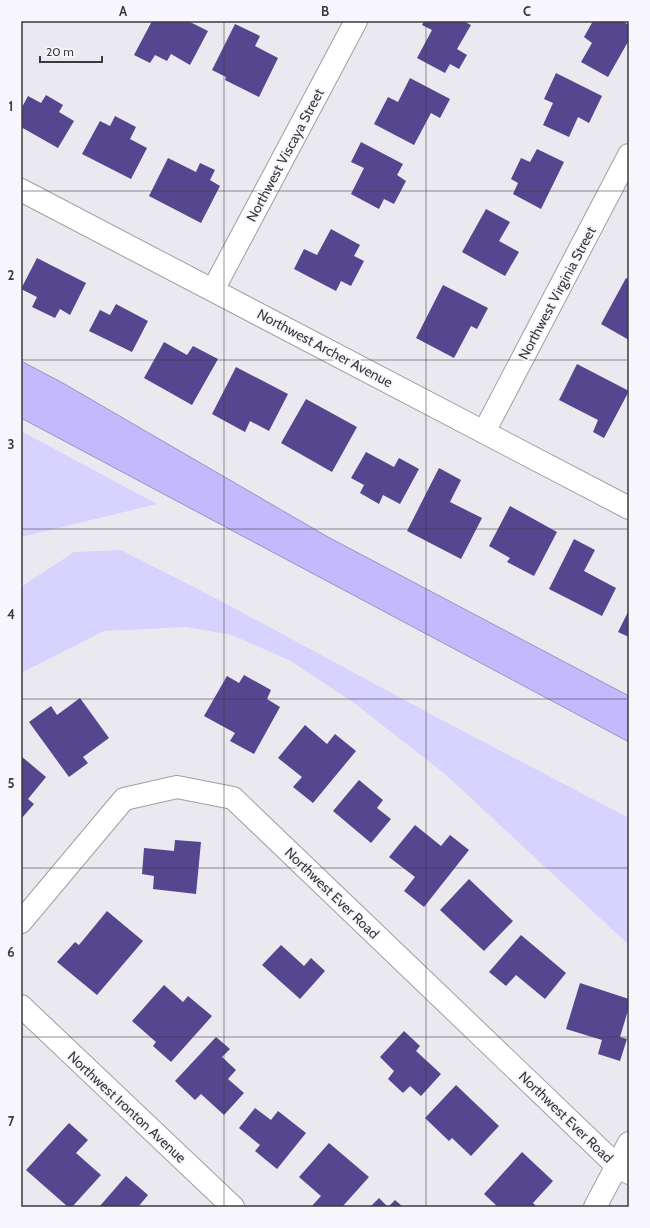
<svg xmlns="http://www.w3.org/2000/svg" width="650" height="1228" viewBox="0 0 650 1228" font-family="Cabin,sans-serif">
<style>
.green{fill:#d8d2fe}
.water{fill:#c4b9fc;stroke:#9b93c2}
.building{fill:#56458f}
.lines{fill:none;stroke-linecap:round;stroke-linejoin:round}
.minor-casing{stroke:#a09fa5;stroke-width:24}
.minor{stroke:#fff;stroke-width:22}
.grid{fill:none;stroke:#3a393c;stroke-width:1;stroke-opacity:0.55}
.labels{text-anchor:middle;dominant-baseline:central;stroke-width:4;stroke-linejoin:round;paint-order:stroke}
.street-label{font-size:14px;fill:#3a393c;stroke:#f7f6fd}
.neatline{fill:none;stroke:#3a393c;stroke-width:1.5}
.grid-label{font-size:13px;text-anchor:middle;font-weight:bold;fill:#3a393c}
</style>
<rect width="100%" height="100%" fill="#eae9f0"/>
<!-- green -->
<g class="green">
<polygon points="21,431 157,504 21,537"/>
<polygon points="121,550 221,601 436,717 629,818 629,945 445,774 354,703 289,660 232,635 186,627 104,631 21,673 21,587 74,552"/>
</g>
<!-- water -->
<polygon class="water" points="21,361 61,382 328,537 629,696 629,742 21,418"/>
<!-- building -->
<g class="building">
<polygon points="152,21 188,21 208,31 190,65 171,54 167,61 155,55 150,63 134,55"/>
<polygon points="424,21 463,21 471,25 457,49 467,55 459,69 450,64 445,73 417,58 432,30 422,25"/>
<polygon points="593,21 622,21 629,25 629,40 608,77 581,62 592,43 584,37"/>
<polygon points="235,24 260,36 255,46 278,58 259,97 225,80 226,77 212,70"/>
<polygon points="556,73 602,96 589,123 578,117 569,137 543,125 553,103 544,99"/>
<polygon points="410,78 450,99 440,118 431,113 414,145 374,124 388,97 398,102"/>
<polygon points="46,95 63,105 59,112 74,121 58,148 21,127 21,109 28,96 41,103"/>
<polygon points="115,116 136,127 130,139 147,148 131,179 82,154 100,121 110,126"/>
<polygon points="361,142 403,164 397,175 406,181 394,204 384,199 379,209 351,194 364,168 351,162"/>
<polygon points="537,149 564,162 541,209 513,194 518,183 511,179 521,158 530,162"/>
<polygon points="168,158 196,172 200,163 215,170 210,180 220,186 201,223 149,196"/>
<polygon points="486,209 510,222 499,241 519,252 505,276 462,252"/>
<polygon points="331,229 360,245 354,256 364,261 351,286 341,281 336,291 294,269 304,249 317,255"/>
<polygon points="37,258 86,283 70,315 60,309 55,318 32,307 37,297 21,289"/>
<polygon points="626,278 629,280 629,340 601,324"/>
<polygon points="443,285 488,308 477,329 471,326 454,358 416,338"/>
<polygon points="116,304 148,321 132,352 89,331 100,310 110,315"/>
<polygon points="164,342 187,355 193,346 218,359 192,405 144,378"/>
<polygon points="577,364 629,391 604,438 593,432 598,420 559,400"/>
<polygon points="236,367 288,394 269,431 250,421 245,432 212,414"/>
<polygon points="306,399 357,427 332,472 281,443"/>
<polygon points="366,452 394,467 399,458 419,469 400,504 383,495 379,504 360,493 364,485 351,478"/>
<polygon points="439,468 461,480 450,502 482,518 461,559 407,531"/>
<polygon points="510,506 557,532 534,576 507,562 510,558 489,546"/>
<polygon points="574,539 595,550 584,571 616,588 602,616 549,589"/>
<polygon points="629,610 629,637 618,632"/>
<polygon points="244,675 271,690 267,699 280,707 254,754 230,741 235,733 204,716 227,676 239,683"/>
<polygon points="80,698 109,738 83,757 88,763 69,777 29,722 51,706 57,715"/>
<polygon points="305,725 327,744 335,734 356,751 313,803 293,787 302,777 278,758"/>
<polygon points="21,756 46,777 28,799 34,804 21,819"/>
<polygon points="359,780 383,800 377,808 391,819 371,843 333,811"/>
<polygon points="415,825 441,846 450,835 469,850 424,907 404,891 415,877 389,857"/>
<polygon points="175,840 201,842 196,894 153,889 154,876 142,874 144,848 174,851"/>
<polygon points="469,879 513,921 484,951 440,910"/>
<polygon points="107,911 143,941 97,995 57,962 75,942 79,945"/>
<polygon points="521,935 566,973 545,999 516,975 506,986 489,972"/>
<polygon points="281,945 304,966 311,958 325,971 300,999 262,965"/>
<polygon points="580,983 629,999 629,1007 620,1037 627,1039 620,1061 598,1054 602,1040 566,1029"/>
<polygon points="164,985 183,1002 188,996 212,1016 171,1062 153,1046 156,1042 132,1021"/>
<polygon points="404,1031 420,1046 416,1051 441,1074 421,1096 410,1086 403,1093 388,1079 394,1071 380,1057"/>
<polygon points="216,1037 230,1049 222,1057 236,1070 228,1079 244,1093 224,1115 201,1094 195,1100 175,1081"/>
<polygon points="456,1085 499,1126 471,1156 452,1138 449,1141 425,1118"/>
<polygon points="255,1108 271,1120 278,1111 306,1133 277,1169 255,1151 260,1145 239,1128"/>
<polygon points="69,1123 88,1140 76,1153 101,1175 72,1207 68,1207 26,1170"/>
<polygon points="329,1143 369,1177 342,1207 311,1207 321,1196 299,1177"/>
<polygon points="522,1152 553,1181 533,1203 537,1207 498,1207 484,1194"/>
<polygon points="126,1176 148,1195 138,1207 99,1207"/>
<polygon points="379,1198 388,1207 395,1200 403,1207 370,1207"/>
</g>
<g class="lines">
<defs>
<g id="minor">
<polyline points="21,190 629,508"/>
<polyline points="213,290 356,21"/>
<polyline points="484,432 629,155"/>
<polyline points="21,922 124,799 177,787 233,798 617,1166 629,1173"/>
<polyline points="21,1006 233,1207"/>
<polyline points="595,1207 629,1143"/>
</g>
</defs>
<!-- minor casing -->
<use href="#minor" class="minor-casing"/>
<!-- minor -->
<use href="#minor" class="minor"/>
</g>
<!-- grid -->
<path class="grid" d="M 224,21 L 224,1207M 426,21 L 426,1207M 21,191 L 629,191M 21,360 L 629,360M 21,529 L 629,529M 21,699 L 629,699M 21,868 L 629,868M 21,1037 L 629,1037"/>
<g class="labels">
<!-- street labels -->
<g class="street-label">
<text transform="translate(285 155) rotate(-62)">Northwest Viscaya Street</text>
<text transform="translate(557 293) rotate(-62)">Northwest Virginia Street</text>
<text transform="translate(325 348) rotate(28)">Northwest Archer Avenue</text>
<text transform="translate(332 893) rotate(44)">Northwest Ever Road</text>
<text transform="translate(127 1107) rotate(43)">Northwest Ironton Avenue</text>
<text transform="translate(566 1117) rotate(44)">Northwest Ever Road</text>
</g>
</g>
<!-- border -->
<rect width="650" height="1228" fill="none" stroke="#f7f6fd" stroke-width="44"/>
<!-- scale -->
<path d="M40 56v6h62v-6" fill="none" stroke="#3a393c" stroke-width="2"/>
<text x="46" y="56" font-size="12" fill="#3a393c" stroke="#f7f6fd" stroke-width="3" paint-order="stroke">20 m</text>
<rect x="22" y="22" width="606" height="1184" class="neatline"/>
<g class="grid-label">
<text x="123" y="16">A</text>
<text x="325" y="16">B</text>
<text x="527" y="16">C</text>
<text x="11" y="111">1</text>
<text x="11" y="280">2</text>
<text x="11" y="449">3</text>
<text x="11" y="619">4</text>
<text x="11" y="788">5</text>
<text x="11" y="957">6</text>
<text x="11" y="1126">7</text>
</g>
</svg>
